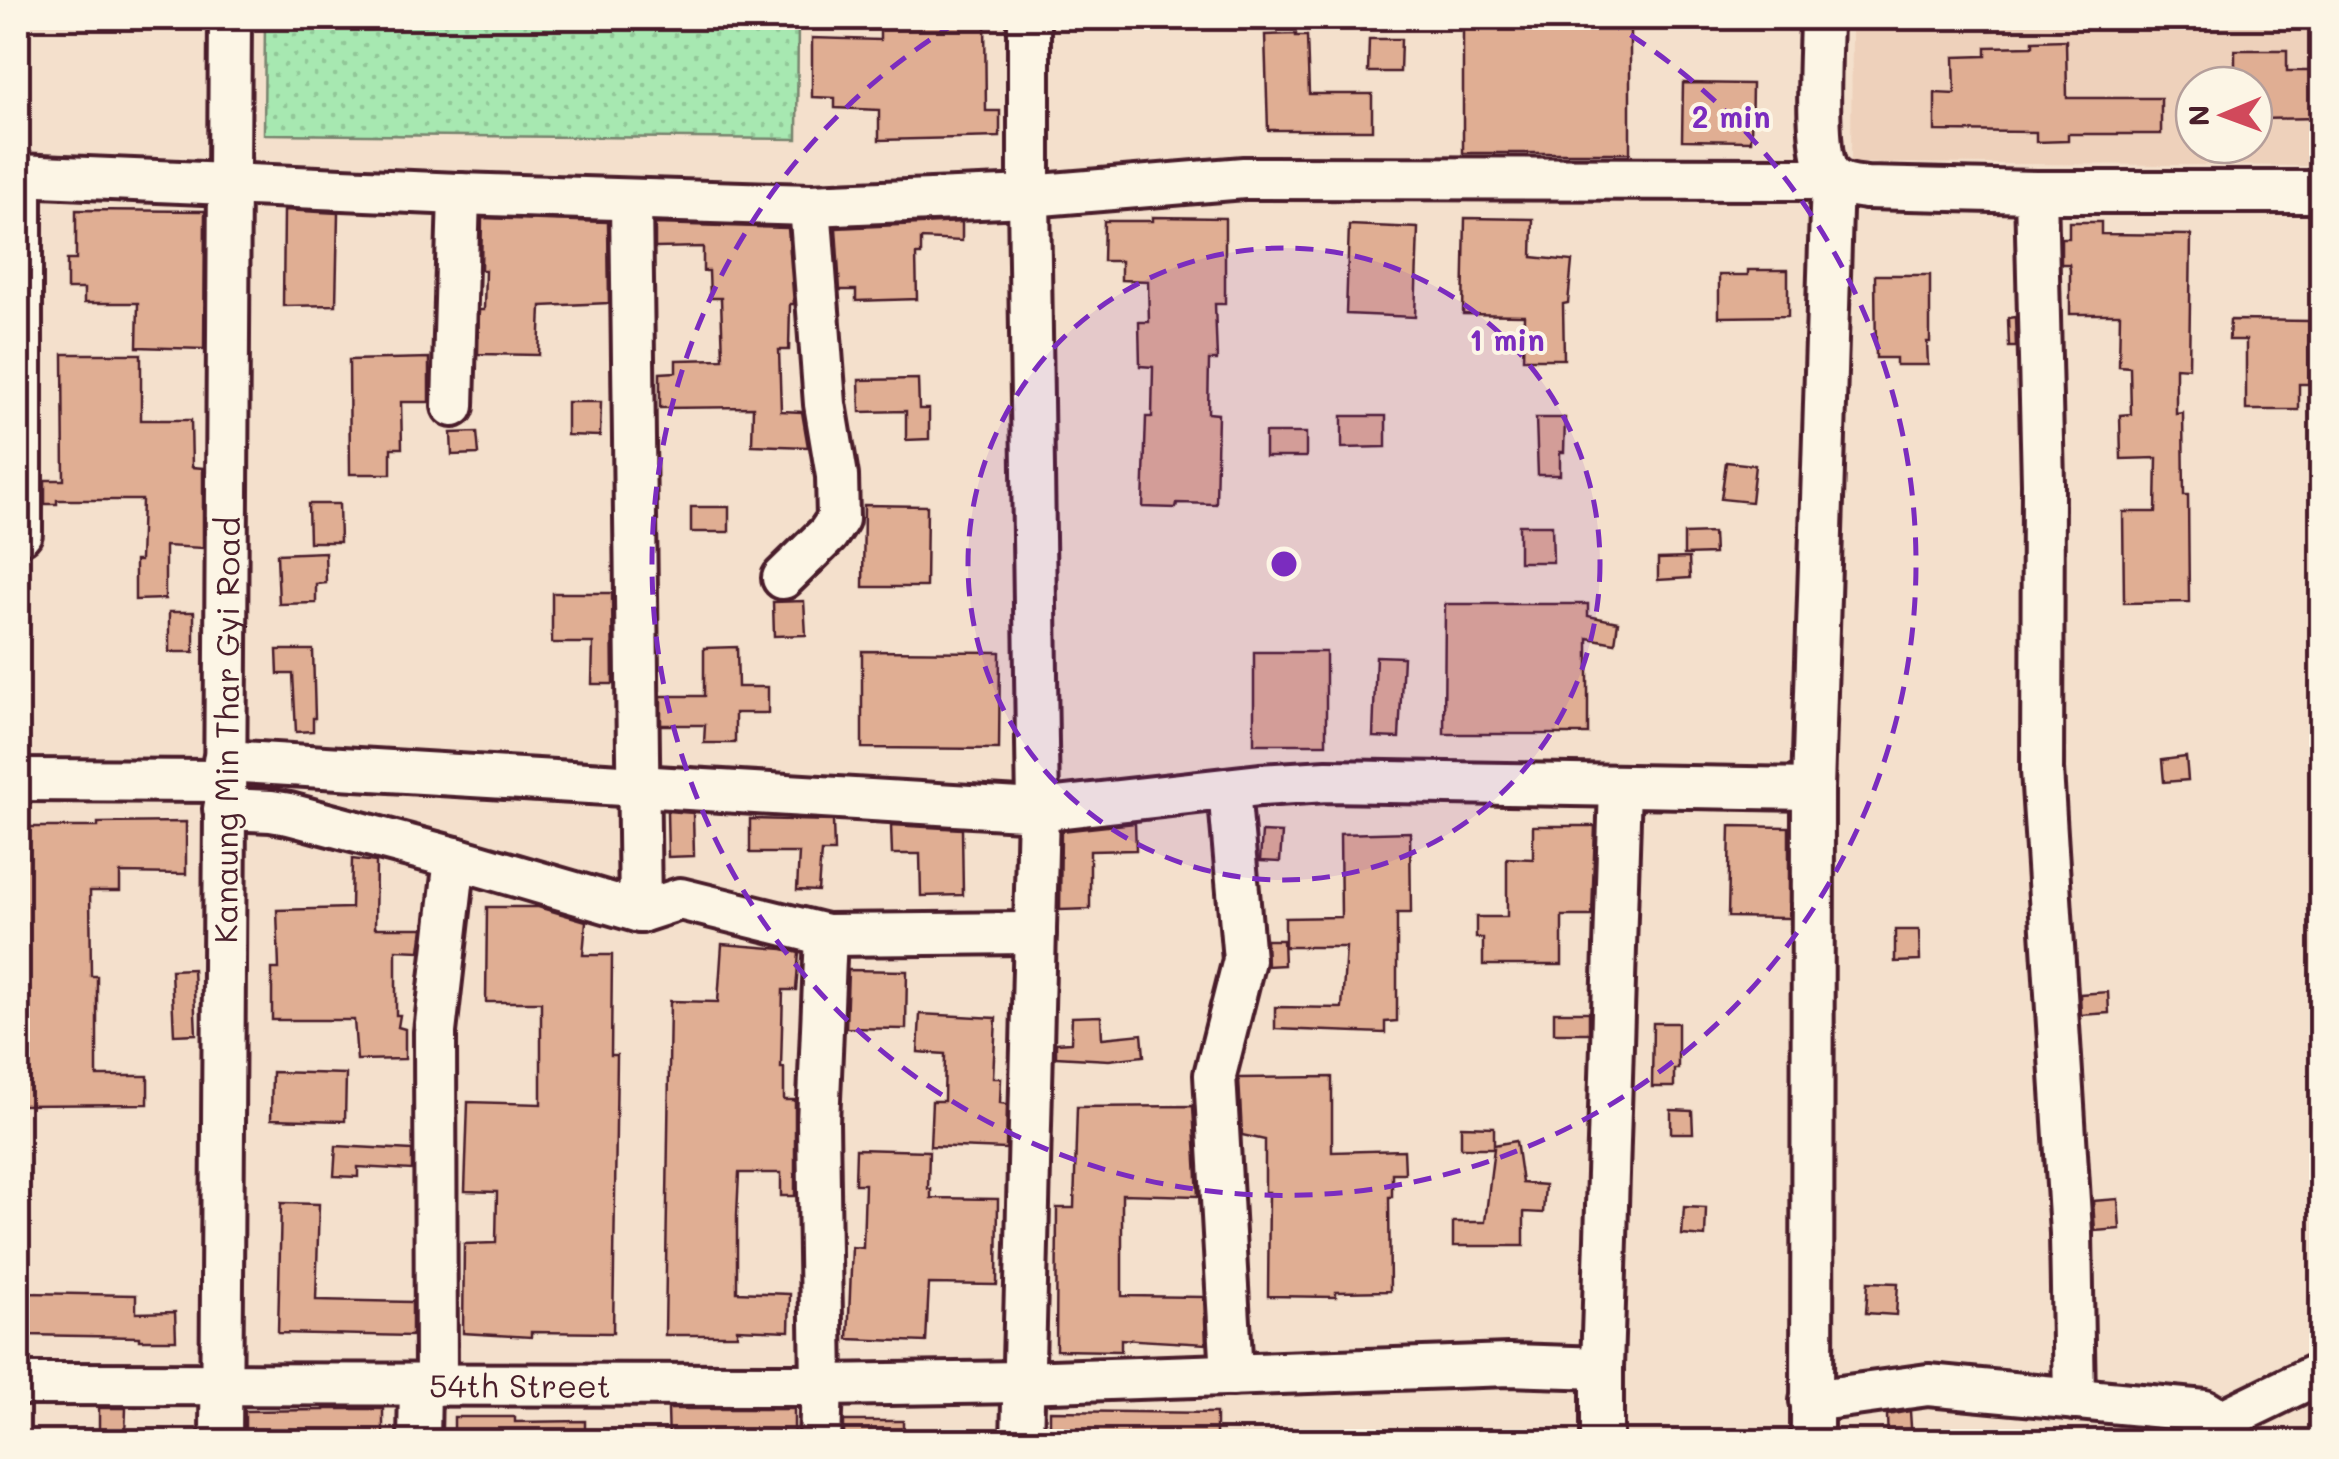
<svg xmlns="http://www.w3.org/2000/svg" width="2339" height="1459" viewBox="0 0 2339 1459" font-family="Mali,sans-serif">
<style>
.built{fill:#eed1bb;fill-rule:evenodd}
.grass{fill:url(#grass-dots);stroke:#78846e;stroke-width:2.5}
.building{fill:#e0ae93;stroke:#4a1f2b;stroke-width:2.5}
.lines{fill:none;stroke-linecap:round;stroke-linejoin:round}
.minor-casing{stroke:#4a1f2b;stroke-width:48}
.minor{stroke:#fcf5e5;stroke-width:40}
.ring{fill:none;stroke:#7b2cbf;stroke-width:5;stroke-dasharray:18 12}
.labels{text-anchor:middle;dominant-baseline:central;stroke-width:8;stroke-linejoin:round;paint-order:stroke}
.street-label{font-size:32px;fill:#4a1f2b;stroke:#fcf5e5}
.centre{fill:#7b2cbf;stroke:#fcf5e5;stroke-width:5}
.ring-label{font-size:30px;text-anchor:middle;font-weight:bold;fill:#7b2cbf;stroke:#fcf5e5;stroke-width:8;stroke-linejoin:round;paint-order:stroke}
</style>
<defs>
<pattern id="grass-dots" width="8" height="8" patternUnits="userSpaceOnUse" patternTransform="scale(2.5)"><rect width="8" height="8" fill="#a7e8b1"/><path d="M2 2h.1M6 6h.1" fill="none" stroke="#91c798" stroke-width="1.8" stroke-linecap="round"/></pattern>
</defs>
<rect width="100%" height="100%" fill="#f4e0cc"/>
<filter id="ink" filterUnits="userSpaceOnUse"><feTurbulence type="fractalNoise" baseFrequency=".01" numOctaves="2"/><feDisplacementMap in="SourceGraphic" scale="20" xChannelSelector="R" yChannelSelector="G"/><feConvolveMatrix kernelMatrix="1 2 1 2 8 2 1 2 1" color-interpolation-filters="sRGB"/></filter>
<g filter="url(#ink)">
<!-- built -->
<path class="built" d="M 1852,18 L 2321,18 L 2321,166 L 1851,163 ZM 2194,85 L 2254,85 L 2254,145 L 2194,145 Z"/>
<!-- grass -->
<polygon class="grass" points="265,18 798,18 797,139 264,134"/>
<!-- building -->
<g class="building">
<polygon points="880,18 985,18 986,111 1000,111 1000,137 879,140 879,110 835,108 835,98 812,97 812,38 880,40"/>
<rect x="1463" y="18" width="167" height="135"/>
<polygon points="1296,34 1296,36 1307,36 1309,94 1372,94 1372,130 1268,130 1265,35"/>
<polygon points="1369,39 1401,39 1400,72 1368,72"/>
<polygon points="2066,40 2067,98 2161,98 2161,134 2068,134 2068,141 2036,142 2036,132 1935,131 1935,93 1955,94 1954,57 1986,56 1986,47 2033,46 2033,41"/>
<polygon points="2235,50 2287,50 2287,71 2322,71 2322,118 2254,119 2254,85 2235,85"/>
<polygon points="1683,83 1752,84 1751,141 1682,140"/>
<polygon points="76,210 205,211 204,349 137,347 138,303 84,303 84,289 67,289 67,260 76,260"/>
<polygon points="284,210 338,213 336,305 283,306"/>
<polygon points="1153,217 1225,218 1225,304 1215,304 1217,360 1209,360 1208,413 1218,414 1216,504 1177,503 1176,508 1143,507 1146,417 1152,417 1153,367 1140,366 1139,322 1149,322 1148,281 1121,280 1121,261 1103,261 1104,221 1153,221"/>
<polygon points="482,218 608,222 609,303 541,306 539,355 478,354 479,310 484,310 485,270 481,270"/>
<polygon points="1465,218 1533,219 1532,257 1572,261 1568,303 1563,304 1564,359 1523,359 1524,315 1463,314"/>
<polygon points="962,222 962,241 921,239 921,255 916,255 917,299 856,301 856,290 840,290 836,228"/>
<polygon points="2069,222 2101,222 2101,234 2191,235 2189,368 2176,367 2176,414 2183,413 2184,495 2188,495 2189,602 2124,603 2123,512 2156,512 2157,458 2121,459 2120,415 2131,414 2130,367 2119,366 2120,314 2070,314 2070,270 2069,264 2061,264 2061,238 2069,238"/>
<polygon points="655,224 788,228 794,304 790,304 789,350 779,350 781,411 802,412 808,447 752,445 753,407 660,408 660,373 676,372 676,360 723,359 721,298 710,298 709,271 703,271 703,247 655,248"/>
<polygon points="1349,225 1418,228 1415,317 1346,314"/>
<polygon points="1748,270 1788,270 1788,316 1719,317 1719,275 1748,275"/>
<polygon points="1875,275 1930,275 1930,342 1927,342 1928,365 1896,365 1896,358 1876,358"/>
<polygon points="2015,317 2016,347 2009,347 2008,318"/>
<polygon points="2230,320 2309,321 2309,384 2299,384 2299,410 2246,410 2246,340 2229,340"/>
<polygon points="63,354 141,354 141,420 191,420 192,467 203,468 203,548 165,546 165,599 135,600 135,561 140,561 142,500 57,500 57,504 45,504 45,480 64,480"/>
<polygon points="429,358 429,402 401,402 402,448 391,448 391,474 350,474 349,360"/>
<polygon points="918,379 919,409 929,409 929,439 906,440 906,411 860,412 859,380"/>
<polygon points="567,402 601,402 600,436 567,435"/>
<polygon points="1342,416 1386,416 1386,447 1342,448"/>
<polygon points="1536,418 1565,418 1564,452 1560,452 1560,475 1538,475"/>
<polygon points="477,432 479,454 452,455 451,433"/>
<rect x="1265" y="433" width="41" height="24"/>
<polygon points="1726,462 1755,465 1751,502 1721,499"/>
<polygon points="308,504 339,504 340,542 309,542"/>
<polygon points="864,505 927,506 926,587 863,587"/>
<rect x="691" y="507" width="38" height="25"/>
<polygon points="1519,525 1552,525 1553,562 1519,562"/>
<polygon points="1713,533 1714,554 1684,555 1684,534"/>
<polygon points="325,552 326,583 316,584 316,603 279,604 277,554"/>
<polygon points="1689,558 1690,578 1658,580 1658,559"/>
<polygon points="552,593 612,593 613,684 592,684 593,643 552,643"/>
<polygon points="804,601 806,635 774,636 773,602"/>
<polygon points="1445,604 1588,604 1588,616 1618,622 1615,643 1588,638 1588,734 1444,734"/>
<rect x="169" y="612" width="25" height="40"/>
<polygon points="737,647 738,687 768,687 768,713 735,713 735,743 704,743 705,725 661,725 661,696 704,696 704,648"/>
<polygon points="277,650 313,650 315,718 313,718 313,731 296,732 293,674 278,674"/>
<polygon points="862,651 1000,652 999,749 862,748"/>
<rect x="1254" y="652" width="72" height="92"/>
<polygon points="1376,656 1403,657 1399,738 1373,737"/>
<polygon points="2186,757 2188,780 2164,782 2162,760"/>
<polygon points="667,811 693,813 694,856 668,857"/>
<polygon points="750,819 833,821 834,852 821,852 818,891 797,890 799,853 750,853"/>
<polygon points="186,822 186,874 120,873 120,891 90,891 91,976 97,976 97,1076 148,1076 148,1104 18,1105 18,827 98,827 98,823"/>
<polygon points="1135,823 1136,850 1090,851 1090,909 1060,910 1061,831"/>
<polygon points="891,825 962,829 963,895 921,896 920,854 892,854"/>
<polygon points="1533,826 1595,826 1592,916 1562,916 1562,965 1483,965 1483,938 1476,938 1476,917 1507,917 1507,858 1533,859"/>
<polygon points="1730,826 1789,827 1789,918 1728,917"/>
<polygon points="1262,832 1282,833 1280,862 1260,861"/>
<polygon points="1410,832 1411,913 1397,913 1397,1021 1385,1022 1385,1033 1275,1029 1275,1007 1342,1008 1346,947 1285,947 1285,918 1341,917 1340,834"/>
<polygon points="352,859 376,862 375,928 423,928 420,951 396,950 396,1015 400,1015 398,1027 405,1029 405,1059 357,1060 354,1020 272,1020 272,969 279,969 277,910 351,908"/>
<polygon points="487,907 538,907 586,921 583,955 612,955 611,1055 617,1055 613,1333 531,1332 531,1337 463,1333 464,1244 496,1243 497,1192 465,1191 468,1102 541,1104 541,1002 486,1002"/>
<polygon points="1895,930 1919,930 1920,961 1895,962"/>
<polygon points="1266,940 1283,940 1284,965 1267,966"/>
<polygon points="722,944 783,949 799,953 796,990 783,990 781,1068 784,1068 784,1100 795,1100 795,1196 781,1196 781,1173 739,1173 737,1215 737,1292 790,1294 789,1331 737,1329 737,1335 665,1335 670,1001 718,1002"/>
<polygon points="193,969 196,1034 174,1035 171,970"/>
<polygon points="848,970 907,971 906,1029 846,1028"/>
<polygon points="2108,992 2109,1013 2081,1015 2080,994"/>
<rect x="1554" y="1012" width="35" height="21"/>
<polygon points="920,1014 996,1018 993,1078 1001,1078 1000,1103 1007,1104 1006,1149 930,1146 932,1101 944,1101 945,1054 918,1052"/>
<polygon points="1101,1016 1102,1038 1142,1034 1144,1056 1109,1060 1056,1057 1056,1043 1071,1042 1072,1017"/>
<polygon points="1653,1023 1678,1023 1678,1069 1674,1069 1674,1087 1652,1087"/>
<polygon points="272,1072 346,1074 345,1121 271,1119"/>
<polygon points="1332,1077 1332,1152 1404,1150 1405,1173 1392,1173 1392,1197 1389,1197 1390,1291 1336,1292 1336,1297 1268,1296 1269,1192 1265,1192 1265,1140 1242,1135 1239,1078"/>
<polygon points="1193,1106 1198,1196 1122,1194 1122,1296 1204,1297 1206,1344 1121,1339 1121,1351 1056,1350 1057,1208 1074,1208 1077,1107"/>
<polygon points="1671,1110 1692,1111 1693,1133 1671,1133"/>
<polygon points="1461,1126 1494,1127 1494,1145 1516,1141 1522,1183 1545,1185 1543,1213 1524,1212 1524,1246 1453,1246 1453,1222 1485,1222 1494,1148 1461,1148"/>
<polygon points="336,1146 412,1150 412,1170 358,1167 358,1177 334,1176"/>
<polygon points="856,1149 929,1151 928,1189 931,1189 931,1198 998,1199 997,1285 929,1284 926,1342 848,1339 852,1247 863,1248 865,1184 855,1184"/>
<polygon points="2118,1199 2120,1229 2095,1231 2093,1201"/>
<polygon points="281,1203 319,1204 316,1300 412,1302 412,1336 278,1333"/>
<polygon points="1684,1207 1706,1208 1705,1237 1682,1235"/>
<polygon points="1868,1282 1898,1283 1896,1315 1866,1313"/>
<polygon points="27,1293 136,1295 136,1313 175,1312 176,1340 139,1340 139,1337 26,1335"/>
<polygon points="99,1408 126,1408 125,1437 99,1436"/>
<polygon points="324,1409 383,1409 383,1442 245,1442 245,1411 324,1410"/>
<polygon points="668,1409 794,1409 794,1442 669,1442"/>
<polygon points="1050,1411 1216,1413 1216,1442 1050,1442"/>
<polygon points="1910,1411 1912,1442 1888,1442 1887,1415"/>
<polygon points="454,1417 515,1417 515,1422 585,1421 585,1442 454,1442"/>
<rect x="844" y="1421" width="59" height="21"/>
</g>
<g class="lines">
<defs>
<g id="minor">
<path d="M 1821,18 C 1821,48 1813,154 1830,175 C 1838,185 1853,186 1866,188 L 2036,192 L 2322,192"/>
<polyline points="18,175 459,194 810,205 1029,196 1244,178 1832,179 1813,789 1812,1442"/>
<polyline points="21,175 21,533"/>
<polyline points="2036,192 2043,483 2042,770 2071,1233 2074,1399"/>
<polyline points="631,201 640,912"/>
<polyline points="453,406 459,194"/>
<polyline points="783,578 828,534 838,519 837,476 825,404 810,205"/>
<polyline points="224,761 1038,810 1260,785 1327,781 1813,789"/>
<polyline points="18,780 224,781"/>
<polyline points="1229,789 1244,960 1215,1075 1232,1375"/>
<polyline points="224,809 271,811 289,814 455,858 640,912 680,899 826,935 1035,933"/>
<path id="s1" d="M 18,1384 L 822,1385 L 1022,1382 L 1509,1365 L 1602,1368"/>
<polyline points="436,1385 435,1032 455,858"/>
<polyline points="1811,1401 1928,1385 2205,1411 2221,1421 2225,1442"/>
<polyline points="2221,1421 2322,1372"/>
<path id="s2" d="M 221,1442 L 230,18"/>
<polyline points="419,1442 420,1385"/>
<polyline points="820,1442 822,1385 818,1123 826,935"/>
<polyline points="1022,1442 1038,810 1029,196 1029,18"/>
<polyline points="1602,1442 1602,1368 1620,786"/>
</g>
</defs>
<!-- minor casing -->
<use href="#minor" class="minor-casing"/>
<!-- minor -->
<use href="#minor" class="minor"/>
</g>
</g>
<!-- distance rings -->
<circle cx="1284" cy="564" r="316" fill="#7b2cbf" fill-opacity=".12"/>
<g class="ring">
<circle cx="1284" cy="564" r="316"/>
<path d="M1605 19A632 632 0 1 1 963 19"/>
</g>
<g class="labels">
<!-- street labels -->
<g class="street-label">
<text stroke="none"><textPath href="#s2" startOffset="712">Kanaung Min Thar Gyi Road</textPath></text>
<text stroke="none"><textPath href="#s1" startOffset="502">54th Street</textPath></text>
</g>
</g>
<circle cx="1284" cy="564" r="15" class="centre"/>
<g class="ring-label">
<text x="1731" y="128">2 min</text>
<text x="1507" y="351">1 min</text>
</g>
<!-- margin -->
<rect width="2339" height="1459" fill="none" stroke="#fcf5e5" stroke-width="60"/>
<rect x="30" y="30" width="2279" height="1399" fill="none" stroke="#4a1f2b" stroke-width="4" filter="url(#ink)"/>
<!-- north arrow -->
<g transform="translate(2224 115) rotate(269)"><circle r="48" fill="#fcf5e5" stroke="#b59f9b" stroke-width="2.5"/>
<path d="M0-8L18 38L0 25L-18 38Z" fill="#d1495b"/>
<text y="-15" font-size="28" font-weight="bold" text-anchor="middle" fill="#4a1f2b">N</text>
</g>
</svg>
